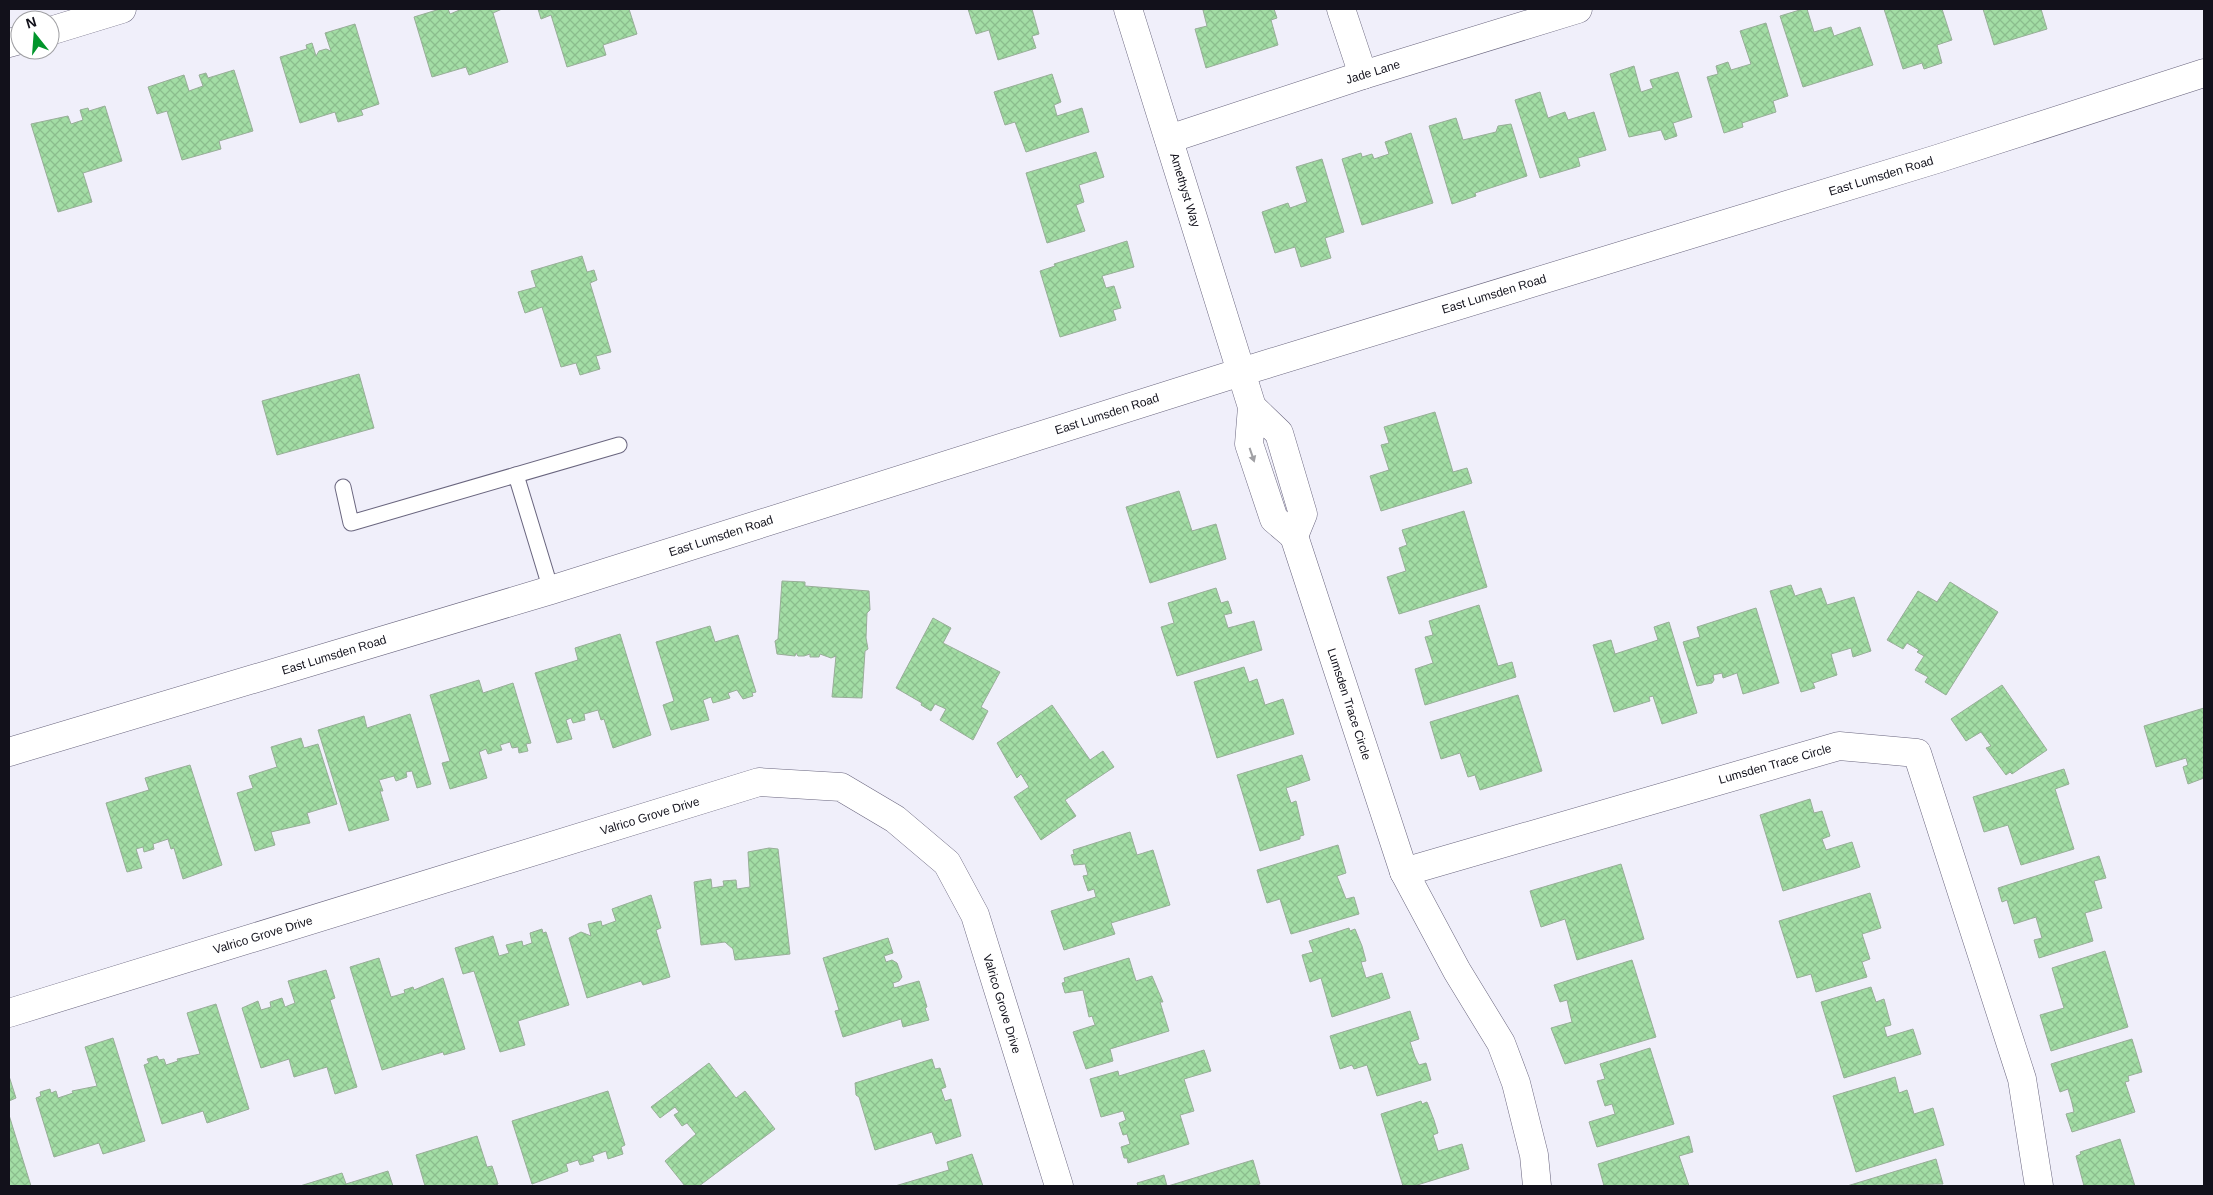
<svg xmlns="http://www.w3.org/2000/svg" width="2213" height="1195" viewBox="0 0 2213 1195" font-family="Arial,sans-serif">
<style>
.building{fill:url(#building-cross-hatch);stroke:#98ae98}
.lines{fill:none;stroke-linecap:round;stroke-linejoin:round}
.lane-casing{stroke:#69657e;stroke-width:17}
.street-casing{stroke:#69657e;stroke-width:29}
.secondary-casing{stroke:#69657e;stroke-width:29}
.lane{stroke:#fff;stroke-width:15}
.street{stroke:#fff;stroke-width:28}
.secondary{stroke:#fff;stroke-width:28}
.oneway{fill:#a0a0a4}
.labels{text-anchor:middle;dominant-baseline:central;stroke-width:5;stroke-linejoin:round;paint-order:stroke}
.street-label{font-size:12px;fill:#12111b;stroke:#fff}
</style>
<defs>
<pattern id="building-cross-hatch" width="8" height="8" patternUnits="userSpaceOnUse" patternTransform="scale(1.25)"><rect width="8" height="8" fill="#a3dda5"/><path d="M0 0l8 8M0 8l8-8" fill="none" stroke="#8bbd8d"/></pattern>
</defs>
<rect width="100%" height="100%" fill="#f0effa"/>
<!-- building -->
<g class="building">
<polygon points="440,9 448,9 450,14 462,9 502,9 493,13 508,62 469,75 466,67 432,77 414,17"/>
<polygon points="538,9 629,9 637,34 603,45 606,55 567,67 551,15 541,19"/>
<polygon points="968,9 1032,9 1039,34 1032,36 1036,48 998,60 989,30 976,34"/>
<polygon points="1208,9 1274,9 1277,18 1271,20 1278,45 1206,68 1195,29 1207,26 1203,10"/>
<polygon points="1803,9 1807,9 1814,32 1831,27 1834,36 1860,27 1873,65 1803,87 1780,16"/>
<polygon points="1884,9 1942,9 1952,40 1937,45 1942,63 1924,69 1922,63 1903,69"/>
<polygon points="1983,9 2041,9 2047,29 1994,45"/>
<polygon points="1766,23 1788,96 1773,101 1776,112 1742,123 1743,127 1724,133 1707,77 1718,74 1716,66 1728,62 1731,70 1751,64 1740,31"/>
<polygon points="355,24 379,104 361,110 363,115 338,122 335,112 300,123 280,57 307,49 306,45 312,43 316,56 319,51 326,49 331,51 325,33"/>
<polygon points="1634,66 1641,92 1653,88 1650,80 1678,72 1692,117 1673,123 1677,136 1665,140 1661,130 1629,137 1610,74"/>
<polygon points="234,70 253,131 219,141 221,149 182,160 167,111 157,114 148,87 184,75 189,91 203,86 199,75 206,73 208,78"/>
<polygon points="1052,74 1061,102 1054,105 1057,116 1082,108 1089,132 1026,152 1015,122 1005,125 994,92"/>
<polygon points="1540,92 1548,118 1565,112 1568,120 1594,112 1606,150 1578,158 1580,166 1540,178 1515,100"/>
<polygon points="105,106 122,161 83,173 92,202 58,212 31,124 68,116 71,124 83,120 80,110 88,108 89,111"/>
<polygon points="1456,118 1463,140 1496,132 1498,126 1511,124 1527,176 1475,193 1476,196 1452,204 1429,126"/>
<polygon points="1411,133 1433,203 1362,225 1342,159 1361,153 1362,157 1372,154 1374,159 1389,154 1385,142"/>
<polygon points="1096,152 1104,177 1079,185 1084,202 1076,205 1085,231 1047,243 1026,173"/>
<polygon points="1322,159 1344,232 1325,238 1331,258 1301,267 1295,247 1275,253 1262,212 1288,203 1290,208 1307,202 1296,167"/>
<polygon points="1127,241 1134,267 1102,276 1106,288 1114,286 1121,308 1113,310 1116,320 1060,337 1040,271 1055,266 1054,264"/>
<polygon points="582,256 587,272 594,270 597,280 590,283 611,352 596,356 600,369 580,375 576,363 561,367 542,307 525,313 518,292 536,287 531,271"/>
<polygon points="359,374 374,428 277,455 262,401"/>
<polygon points="1435,412 1453,472 1467,468 1472,483 1381,511 1370,476 1389,470 1381,445 1389,443 1384,427"/>
<polygon points="1179,491 1192,531 1216,524 1226,559 1150,583 1126,507"/>
<polygon points="1464,511 1487,587 1399,614 1387,577 1406,571 1399,548 1407,545 1402,530"/>
<polygon points="782,581 805,582 805,586 869,591 870,610 867,613 866,638 868,649 865,651 862,698 832,697 836,656 831,658 820,654 819,657 810,657 810,654 804,656 798,656 796,653 795,656 777,654 775,641 778,639"/>
<polygon points="1950,582 1998,612 1946,695 1925,682 1928,677 1915,670 1924,656 1917,652 1919,650 1907,643 1903,649 1887,640 1918,591 1937,602"/>
<polygon points="1791,585 1795,596 1821,588 1827,605 1854,597 1871,651 1853,657 1851,648 1831,654 1837,675 1813,683 1815,688 1801,692 1770,591"/>
<polygon points="1216,588 1221,603 1228,601 1232,613 1224,615 1228,628 1254,621 1262,650 1177,676 1161,627 1174,623 1168,603"/>
<polygon points="1479,605 1498,666 1512,662 1516,677 1425,705 1415,669 1433,663 1425,637 1433,635 1429,621"/>
<polygon points="1756,608 1779,683 1743,694 1737,673 1723,678 1722,673 1713,675 1714,680 1712,683 1697,686 1683,642 1700,637 1697,627"/>
<polygon points="933,618 951,628 943,643 1000,672 981,707 988,711 973,740 940,720 946,709 935,704 931,711 921,705 922,703 896,688"/>
<polygon points="1669,622 1697,713 1662,724 1653,696 1649,697 1650,701 1614,712 1593,645 1611,640 1615,654 1658,640 1654,627"/>
<polygon points="710,626 715,642 738,635 756,692 752,693 753,696 743,699 737,690 728,693 730,698 713,703 711,697 703,700 709,720 671,730 663,705 674,701 656,642"/>
<polygon points="620,634 651,735 613,748 604,719 601,720 598,710 584,714 585,720 573,723 571,718 566,720 572,739 557,743 535,673 578,660 575,648"/>
<polygon points="1244,667 1249,682 1257,679 1265,705 1283,699 1294,734 1217,758 1194,682"/>
<polygon points="479,680 483,693 513,683 531,743 526,744 528,751 519,753 518,747 512,748 510,742 500,745 502,750 488,754 486,749 479,752 487,778 450,789 442,763 450,761 430,695"/>
<polygon points="2002,685 2047,750 2012,774 2010,772 2006,775 1986,748 1991,746 1981,732 1966,741 1951,719"/>
<polygon points="1518,695 1542,771 1480,790 1475,775 1468,777 1460,753 1441,759 1430,722"/>
<polygon points="1052,705 1090,760 1103,751 1114,767 1065,800 1076,816 1041,840 1014,797 1029,787 1021,774 1017,778 997,743"/>
<polygon points="2204,708 2204,778 2188,784 2183,767 2188,765 2186,758 2156,767 2144,726"/>
<polygon points="410,714 431,784 417,788 412,771 406,772 407,777 396,781 394,776 379,780 383,791 380,791 389,820 349,831 318,730 364,716 367,728"/>
<polygon points="301,738 304,748 318,744 337,804 307,813 310,823 271,832 275,845 255,851 237,793 253,788 249,776 277,767 271,747"/>
<polygon points="1302,755 1310,780 1286,788 1291,803 1296,801 1304,835 1300,836 1300,839 1260,851 1237,775"/>
<polygon points="190,765 222,865 183,879 174,848 171,849 168,839 153,844 154,849 144,852 143,847 136,849 142,868 127,872 106,803 149,790 145,778"/>
<polygon points="2064,769 2069,784 2055,789 2074,849 2021,865 2008,825 1984,832 1973,797"/>
<polygon points="1810,799 1814,813 1822,811 1830,836 1822,839 1826,850 1852,842 1860,867 1783,891 1760,815"/>
<polygon points="1130,832 1137,855 1153,850 1170,905 1111,923 1115,934 1064,950 1051,911 1096,897 1094,889 1088,891 1083,876 1088,875 1085,864 1074,865 1071,855 1074,854 1073,850"/>
<polygon points="1338,845 1346,873 1337,876 1346,899 1354,897 1359,914 1291,934 1280,899 1267,903 1257,870"/>
<polygon points="769,848 778,849 790,954 735,960 733,949 725,942 701,945 694,882 711,879 712,888 724,886 723,881 736,880 737,889 750,887 748,852"/>
<polygon points="2099,856 2106,878 2094,881 2102,908 2085,913 2093,941 2039,958 2034,940 2042,938 2036,917 2014,924 2007,900 2002,902 1998,888"/>
<polygon points="1621,864 1644,939 1577,960 1565,919 1541,927 1530,891"/>
<polygon points="1870,893 1881,928 1862,934 1870,959 1862,962 1867,977 1816,992 1811,974 1797,978 1779,921"/>
<polygon points="651,895 661,928 656,930 670,977 643,985 641,981 587,998 569,938 581,932 591,936 588,924 601,921 602,926 616,921 612,909"/>
<polygon points="1349,928 1350,931 1355,929 1362,946 1366,961 1361,962 1366,978 1382,973 1390,998 1332,1017 1321,978 1310,982 1302,955 1313,952 1309,941"/>
<polygon points="542,929 543,933 546,932 569,1005 518,1021 525,1045 500,1052 474,971 463,974 455,948 493,936 499,956 509,953 506,945 522,941 523,946 532,943 530,933"/>
<polygon points="888,938 893,953 884,956 886,962 892,960 897,963 902,977 899,981 893,983 894,988 919,981 927,1007 925,1008 929,1020 903,1027 901,1019 843,1037 835,1011 839,1010 823,958"/>
<polygon points="2105,951 2128,1027 2051,1051 2040,1015 2064,1008 2052,968"/>
<polygon points="379,958 391,997 405,993 404,990 413,987 414,990 443,978 465,1049 444,1055 443,1052 382,1070 350,967"/>
<polygon points="1129,958 1136,981 1152,976 1163,1002 1160,1002 1169,1031 1110,1049 1113,1061 1086,1069 1073,1032 1095,1025 1092,1016 1089,1017 1083,990 1065,993 1062,983 1065,982 1064,978"/>
<polygon points="1632,960 1656,1037 1565,1064 1551,1028 1572,1022 1567,1000 1560,1002 1554,985"/>
<polygon points="326,970 335,998 330,1000 357,1087 335,1094 327,1067 294,1077 289,1059 261,1068 242,1008 258,1001 261,1010 271,1007 270,1002 282,998 285,1007 295,1003 288,981"/>
<polygon points="1871,987 1876,1002 1884,999 1891,1025 1884,1027 1887,1037 1913,1029 1921,1054 1844,1078 1821,1002"/>
<polygon points="216,1004 249,1109 207,1123 203,1111 162,1124 144,1065 149,1063 147,1059 157,1056 159,1060 164,1059 166,1065 178,1061 177,1059 200,1054 187,1013"/>
<polygon points="1410,1011 1419,1039 1410,1042 1415,1057 1419,1065 1426,1063 1431,1080 1377,1096 1367,1065 1354,1069 1352,1065 1340,1069 1330,1036"/>
<polygon points="113,1038 145,1141 103,1154 99,1143 54,1157 36,1098 41,1096 40,1092 50,1089 51,1093 56,1091 58,1098 73,1093 72,1091 97,1086 85,1047"/>
<polygon points="2132,1039 2142,1072 2128,1076 2129,1081 2125,1082 2135,1112 2072,1132 2066,1114 2074,1112 2072,1103 2068,1089 2060,1092 2051,1064"/>
<polygon points="1650,1048 1674,1124 1597,1147 1589,1122 1615,1114 1612,1104 1605,1106 1597,1081 1605,1079 1600,1064"/>
<polygon points="1204,1050 1211,1071 1184,1079 1194,1111 1180,1115 1189,1144 1128,1163 1127,1158 1124,1158 1121,1147 1130,1144 1127,1134 1123,1135 1119,1123 1126,1120 1123,1111 1101,1117 1090,1079 1118,1071 1119,1076"/>
<polygon points="932,1059 935,1069 940,1068 946,1087 941,1089 945,1101 951,1099 961,1136 936,1144 932,1132 875,1150 859,1097 856,1095 855,1083"/>
<polygon points="709,1063 736,1098 745,1091 775,1129 699,1186 685,1186 665,1161 696,1134 687,1123 682,1126 674,1115 679,1112 675,1107 660,1118 651,1107"/>
<polygon points="9,1076 16,1098 9,1101"/>
<polygon points="1895,1077 1899,1093 1907,1090 1914,1114 1933,1108 1944,1145 1856,1172 1833,1096"/>
<polygon points="608,1091 625,1145 621,1147 623,1154 608,1159 606,1151 592,1156 594,1161 580,1165 578,1160 566,1164 568,1171 532,1184 512,1121"/>
<polygon points="1421,1101 1422,1104 1427,1102 1434,1120 1438,1133 1433,1135 1438,1151 1462,1144 1469,1169 1414,1186 1403,1186 1381,1114"/>
<polygon points="9,1115 31,1186 9,1186"/>
<polygon points="477,1136 487,1167 492,1166 498,1184 493,1186 425,1186 416,1155"/>
<polygon points="1689,1136 1693,1152 1679,1156 1689,1186 1604,1186 1598,1164"/>
<polygon points="2120,1139 2135,1186 2084,1186 2076,1156 2081,1154 2080,1152"/>
<polygon points="972,1154 983,1186 895,1186 949,1170 947,1162"/>
<polygon points="1936,1159 1943,1184 1847,1186"/>
<polygon points="1253,1160 1260,1184 1253,1186 1168,1186"/>
<polygon points="388,1171 393,1186 300,1186 342,1173 346,1184"/>
<polygon points="1164,1175 1167,1186 1138,1186 1137,1183"/>
</g>
<g class="lines">
<defs>
<g id="lane">
<polyline points="516,475 551,590"/>
<polyline points="343,487 351,523 619,445"/>
</g>
<g id="street">
<polyline points="1128,9 1252,407 1249,444 1274,519 1294,536 1303,514 1279,433 1252,407"/>
<polyline points="1341,9 1363,75"/>
<polyline points="50,31 122,9"/>
<polyline points="9,43 20,40"/>
<polyline points="1169,139 1363,75 1578,9"/>
<polyline points="1294,536 1404,872"/>
<polyline points="9,1013 759,782 841,787 895,819 947,863 975,915 1059,1186"/>
<polyline points="1537,1186 1534,1155 1516,1083 1501,1043 1457,971 1404,872 1839,746 1917,753 2022,1079 2039,1186"/>
</g>
<polyline id="secondary" points="9,752 551,590 1241,372 1937,159 2204,73"/>
</defs>
<!-- lane casing -->
<use href="#lane" class="lane-casing"/>
<!-- street casing -->
<use href="#street" class="street-casing"/>
<!-- secondary casing -->
<use href="#secondary" class="secondary-casing"/>
<!-- lane -->
<use href="#lane" class="lane"/>
<!-- street -->
<use href="#street" class="street"/>
<!-- secondary -->
<use href="#secondary" class="secondary"/>
</g>
<!-- one-way arrows -->
<defs><path id="oneway-solid" d="M-6-.8H1V-3.2L6.5 0L1 3.2V.8H-6Z" transform="scale(1.25)"/></defs>
<use class="oneway" href="#oneway-solid" transform="translate(1252 455) rotate(71)"/>
<g class="labels">
<!-- street labels -->
<g class="street-label">
<text transform="translate(1373 72) rotate(-17)">Jade Lane</text>
<text transform="translate(1881 176) rotate(-17)">East Lumsden Road</text>
<text transform="translate(1185 190) rotate(73)">Amethyst Way</text>
<text transform="translate(1494 294) rotate(-17)">East Lumsden Road</text>
<text transform="translate(1107 414) rotate(-18)">East Lumsden Road</text>
<text transform="translate(721 536) rotate(-18)">East Lumsden Road</text>
<text transform="translate(334 655) rotate(-17)">East Lumsden Road</text>
<text transform="translate(1349 704) rotate(72)">Lumsden Trace Circle</text>
<text transform="translate(1775 764) rotate(-16)">Lumsden Trace Circle</text>
<text transform="translate(650 816) rotate(-17)">Valrico Grove Drive</text>
<text transform="translate(263 935) rotate(-17)">Valrico Grove Drive</text>
<text transform="translate(1002 1004) rotate(73)">Valrico Grove Drive</text>
</g>
</g>
<!-- border -->
<rect width="2213" height="1195" fill="none" stroke="#12111b" stroke-width="20"/>
<!-- north arrow -->
<g transform="translate(35 35) rotate(343)"><circle r="24" fill="#ffffff" stroke="#a0a0a4"/>
<path d="M0-4L9 19L0 12L-9 19Z" fill="#01952b"/>
<text y="-8" font-size="14" font-weight="bold" text-anchor="middle" fill="#12111b">N</text>
</g>
</svg>
